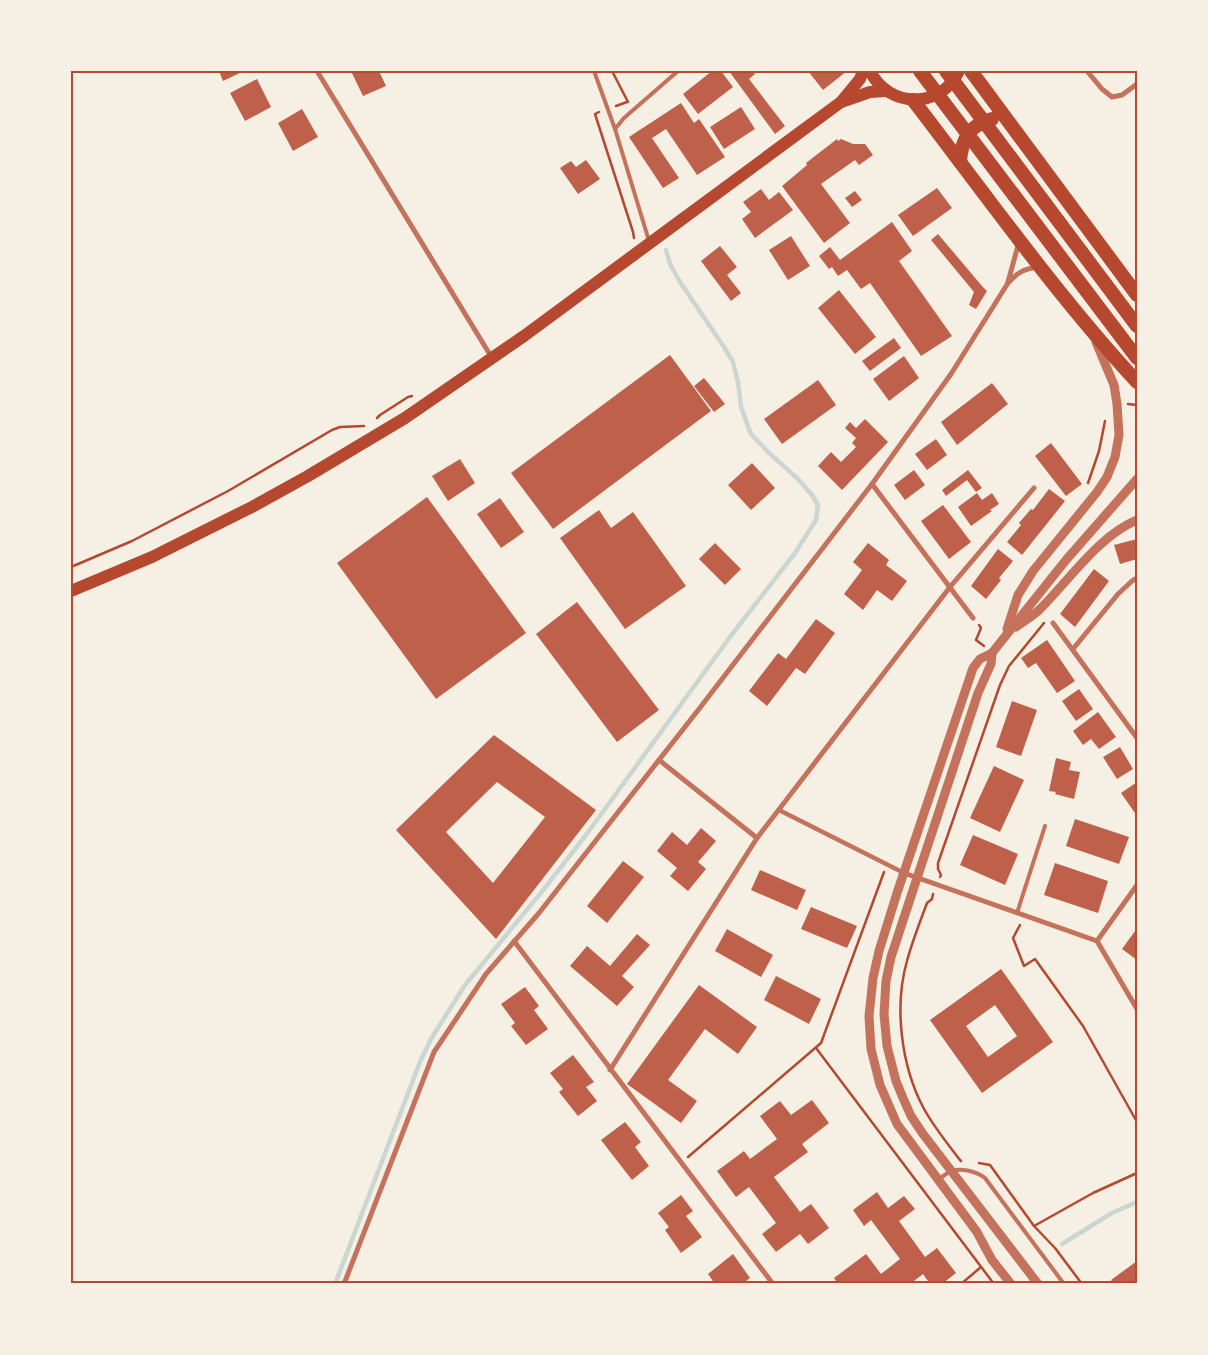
<svg xmlns="http://www.w3.org/2000/svg" width="1208" height="1355" viewBox="0 0 1208 1355" font-family="'Open Sans',sans-serif">
<style>
.lines{fill:none;stroke-linecap:round;stroke-linejoin:round}
.stream{stroke:#c9d6d2;stroke-width:4.5}
.building{fill:#bf614a;fill-rule:evenodd}
.path{stroke:#b5482f;stroke-width:2.5}
.service{stroke:#c5725c;stroke-width:4}
.pedestrian{stroke:#c5725c;stroke-width:4.5}
.minor{stroke:#c5725c;stroke-width:5}
.tertiary{stroke:#c5725c;stroke-width:9}
.primary{stroke:#b5482f;stroke-width:12}
.trunk{stroke:#b5482f;stroke-width:14}
.neatline{fill:none;stroke:#b5482f;stroke-width:2}
</style>
<rect width="100%" height="100%" fill="#f6efe4"/>
<g class="lines">
<!-- stream -->
<g class="stream">
<polyline points="1062,1244 1112,1213 1137,1202"/>
<polyline points="335,1284 420,1062 431,1039 465,985 540,894 586,835 730,637 795,553 816,520 818,505 812,495 798,479 769,453 751,434 741,407 738,382 733,362 724,347 680,282 670,264 666,250"/>
</g>
</g>
<!-- building -->
<g class="building">
<polygon points="219,71 244,71 223,81"/>
<polygon points="351,71 379,71 386,86 363,96"/>
<polygon points="712,71 721,71 733,87 698,114 683,94"/>
<polygon points="729,71 753,71 755,74 749,79 785,126 775,134"/>
<polygon points="808,71 847,71 823,90"/>
<polygon points="257,79 271,107 245,121 230,93"/>
<polygon points="681,103 694,123 699,119 725,157 697,175 666,129 652,138 679,178 663,188 629,137"/>
<polygon points="741,107 755,129 724,149 710,127"/>
<polygon points="302,109 318,137 293,151 278,123"/>
<polygon points="837,139 838,141 841,139 853,144 865,144 873,155 859,165 855,160 821,184 850,223 824,243 782,186 807,165 806,163"/>
<polygon points="586,160 600,179 578,194 560,168 571,161 576,167"/>
<polygon points="937,188 952,208 913,236 898,215"/>
<polygon points="761,189 769,200 779,192 793,210 755,238 742,219 751,212 743,202"/>
<polygon points="855,191 862,200 852,207 845,198"/>
<polygon points="892,222 912,251 899,261 952,336 921,356 870,283 861,289 847,270 838,276 832,267 829,269 819,256 830,247 840,260"/>
<polygon points="938,234 982,286 987,291 976,309 969,305 974,292 931,240"/>
<polygon points="791,236 810,266 788,280 769,250"/>
<polygon points="720,246 737,267 727,275 741,293 731,301 701,261"/>
<polygon points="839,290 876,337 855,354 818,308"/>
<polygon points="894,338 901,348 870,371 862,361"/>
<polygon points="670,355 711,411 553,529 511,473"/>
<polygon points="904,356 919,378 889,401 873,379"/>
<polygon points="704,378 725,404 714,412 694,386"/>
<polygon points="818,380 836,405 782,444 764,419"/>
<polygon points="992,383 1008,404 957,445 941,422"/>
<polygon points="865,419 888,442 842,490 818,466 831,452 841,462 856,447 852,443 856,438 845,428 850,422 856,428"/>
<polygon points="936,439 947,455 927,470 915,454"/>
<polygon points="1051,443 1082,484 1066,496 1035,456"/>
<polygon points="460,459 475,483 448,501 432,476"/>
<polygon points="752,463 775,488 751,510 728,485"/>
<polygon points="914,470 925,485 905,500 894,485"/>
<polygon points="968,470 982,488 976,492 967,480 946,496 942,490"/>
<polygon points="1049,489 1065,501 1022,555 1007,542 1021,525 1019,523 1031,509 1033,510"/>
<polygon points="977,493 982,500 992,493 999,504 990,510 992,511 971,526 958,507"/>
<polygon points="427,497 526,633 436,699 337,563"/>
<polygon points="500,498 524,532 501,548 477,514"/>
<polygon points="943,505 971,542 949,559 921,521"/>
<polygon points="599,510 611,528 633,512 686,586 625,629 560,538"/>
<polygon points="1137,539 1137,559 1120,564 1114,545"/>
<polygon points="715,543 741,569 725,585 699,559"/>
<polygon points="868,543 889,560 886,565 907,581 892,601 877,590 863,610 844,594 862,570 853,562"/>
<polygon points="998,549 1013,561 999,578 1001,580 986,599 971,586"/>
<polygon points="1094,569 1109,581 1075,627 1060,614"/>
<polygon points="577,602 659,710 617,742 536,634"/>
<polygon points="816,619 835,633 805,674 796,668 767,706 749,691 778,653 786,659"/>
<polygon points="1047,640 1075,681 1057,693 1036,663 1028,668 1021,658"/>
<polygon points="1079,689 1093,709 1076,721 1062,701"/>
<polygon points="1012,701 1037,710 1021,756 996,747"/>
<polygon points="1098,712 1116,737 1099,749 1091,739 1083,745 1073,731"/>
<path d="M 494,735 L 596,810 L 496,939 L 396,830 ZM 497,782 L 545,817 L 493,883 L 446,832 Z"/>
<polygon points="1120,747 1133,769 1117,779 1103,757"/>
<polygon points="1056,758 1071,762 1069,770 1080,772 1074,799 1055,794 1056,792 1049,791"/>
<polygon points="994,766 1024,780 1000,832 970,818"/>
<polygon points="1137,782 1137,816 1121,793"/>
<polygon points="1075,819 1129,837 1119,864 1066,846"/>
<polygon points="701,828 716,841 698,862 706,869 688,891 670,876 677,868 657,851 672,832 687,845"/>
<polygon points="973,835 1018,854 1005,885 960,865"/>
<polygon points="623,861 644,877 607,923 587,906"/>
<polygon points="1055,863 1108,881 1098,913 1044,895"/>
<polygon points="760,870 806,890 797,910 751,890"/>
<polygon points="811,907 857,926 847,948 801,929"/>
<polygon points="727,929 773,955 761,977 715,951"/>
<polygon points="1135,931 1137,932 1137,960 1122,949"/>
<polygon points="637,934 650,945 622,976 634,987 617,1006 570,966 587,946 610,966"/>
<path d="M 1001,969 L 1053,1042 L 982,1093 L 930,1020 ZM 995,1005 L 1017,1036 L 988,1057 L 966,1026 Z"/>
<polygon points="776,976 821,999 809,1024 764,1000"/>
<polygon points="699,985 757,1027 738,1054 705,1029 668,1080 697,1101 681,1123 627,1084"/>
<polygon points="525,987 539,1006 534,1010 548,1029 526,1045 511,1026 515,1023 501,1004"/>
<polygon points="573,1055 594,1082 586,1087 597,1101 578,1116 559,1092 563,1089 550,1073"/>
<polygon points="812,1100 829,1123 802,1144 808,1152 774,1177 800,1212 811,1204 829,1228 808,1244 800,1234 776,1252 762,1234 776,1223 749,1187 736,1197 717,1171 744,1151 750,1159 777,1139 760,1116 780,1101 791,1115"/>
<polygon points="625,1122 641,1142 635,1147 649,1166 632,1180 601,1140"/>
<polygon points="877,1192 888,1208 904,1196 915,1209 899,1221 925,1257 937,1248 956,1273 942,1284 930,1284 923,1274 910,1284 838,1284 834,1278 866,1254 881,1274 900,1259 871,1220 864,1226 853,1210"/>
<polygon points="681,1195 693,1211 686,1216 702,1237 681,1253 665,1230 669,1227 658,1213"/>
<polygon points="733,1254 750,1278 742,1284 715,1284 708,1274"/>
<polygon points="1137,1261 1137,1284 1114,1284 1111,1280"/>
</g>
<g class="lines">
<!-- path -->
<g class="path">
<polyline points="612,71 628,102"/>
<polyline points="616,106 627,102"/>
<polyline points="599,112 595,114 633,232 634,238"/>
<polyline points="1128,404 1137,405"/>
<polyline points="377,418 380,415 408,397 412,396"/>
<polyline points="1088,483 1099,451 1105,421"/>
<polyline points="71,567 132,541 228,491 332,430 340,427 364,426"/>
<polyline points="979,625 981,628 976,640 984,646"/>
<polyline points="940,877 941,875 938,869 938,863 1000,685 1009,666 1044,623"/>
<path d="M 933,894 L 932,899 L 927,903 C 920,922 912,942 907,961 C 894,1006 901,1065 923,1107 C 933,1126 947,1143 960,1160 L 961,1161"/>
<polyline points="1020,925 1013,938 1024,966 1035,959 1083,1026 1137,1122"/>
<polyline points="816,1048 994,1284"/>
<polyline points="688,1157 821,1043 884,872"/>
<polyline points="979,1163 990,1165 1034,1226 1055,1248 1082,1284"/>
<polyline points="1034,1226 1093,1193 1137,1173"/>
<polyline points="961,1284 981,1267"/>
</g>
<!-- service -->
<g class="service">
<polyline points="594,71 615,129 649,241"/>
<polyline points="615,129 624,118 678,71"/>
<polyline points="1017,913 1045,826"/>
<path d="M 939,1179 C 942,1177 946,1174 949,1172 C 959,1167 976,1171 985,1178 L 1064,1284"/>
</g>
<!-- pedestrian -->
<polyline class="pedestrian" points="779,810 904,873"/>
<!-- minor -->
<g class="minor">
<polyline points="317,71 492,358"/>
<polyline points="1087,71 1102,89 1112,97 1122,95 1137,84"/>
<polyline points="1008,282 1019,242"/>
<polyline points="872,484 973,618"/>
<polyline points="1053,623 1137,738"/>
<polyline points="1073,649 1118,594 1132,581 1137,578"/>
<polyline points="659,760 757,838"/>
<polyline points="904,873 1097,941 1137,1009"/>
<polyline points="514,941 773,1284"/>
<polyline points="1097,941 1137,885"/>
<polyline points="610,1070 757,838 950,587 1034,488"/>
<path d="M 344,1284 L 434,1052 L 486,974 L 539,913 L 699,709 L 872,484 L 951,374 L 1008,283 C 1018,272 1024,269 1038,267"/>
</g>
<!-- tertiary -->
<g class="tertiary">
<path d="M 1016,627 C 1023,622 1031,617 1038,611 C 1068,582 1098,536 1137,520"/>
<polyline points="1007,629 1018,595 1033,571 1097,492 1107,477 1115,457 1119,435 1117,404 1114,385 1096,342"/>
<polyline points="992,653 991,664 978,693 891,957 886,981 884,1014 887,1046 896,1081 903,1098 911,1116 923,1134 1038,1284"/>
<polyline points="1011,1284 992,1260 977,1232 897,1124 880,1085 871,1049 869,1016 873,978 879,951 897,893 973,668 980,659 992,653 1066,560 1137,479"/>
</g>
<!-- primary -->
<g class="primary">
<path d="M 870,71 C 889,109 941,109 959,71"/>
<polyline points="841,102 870,92 886,91"/>
<polyline points="71,591 152,557 252,507 308,476 405,418 524,336 841,102 860,79 863,71"/>
</g>
<!-- trunk -->
<g class="trunk">
<polyline points="920,71 1137,358"/>
<polyline points="946,71 1137,326"/>
<polyline points="971,71 1137,295"/>
<path d="M 913,100 C 986,195 1055,293 1137,382"/>
<path d="M 960,162 C 961,141 970,124 992,119"/>
</g>
</g>
<!-- border -->
<rect width="1208" height="1355" fill="none" stroke="#f6efe4" stroke-width="145"/>
<rect x="72" y="72" width="1064" height="1210" class="neatline"/>
</svg>
